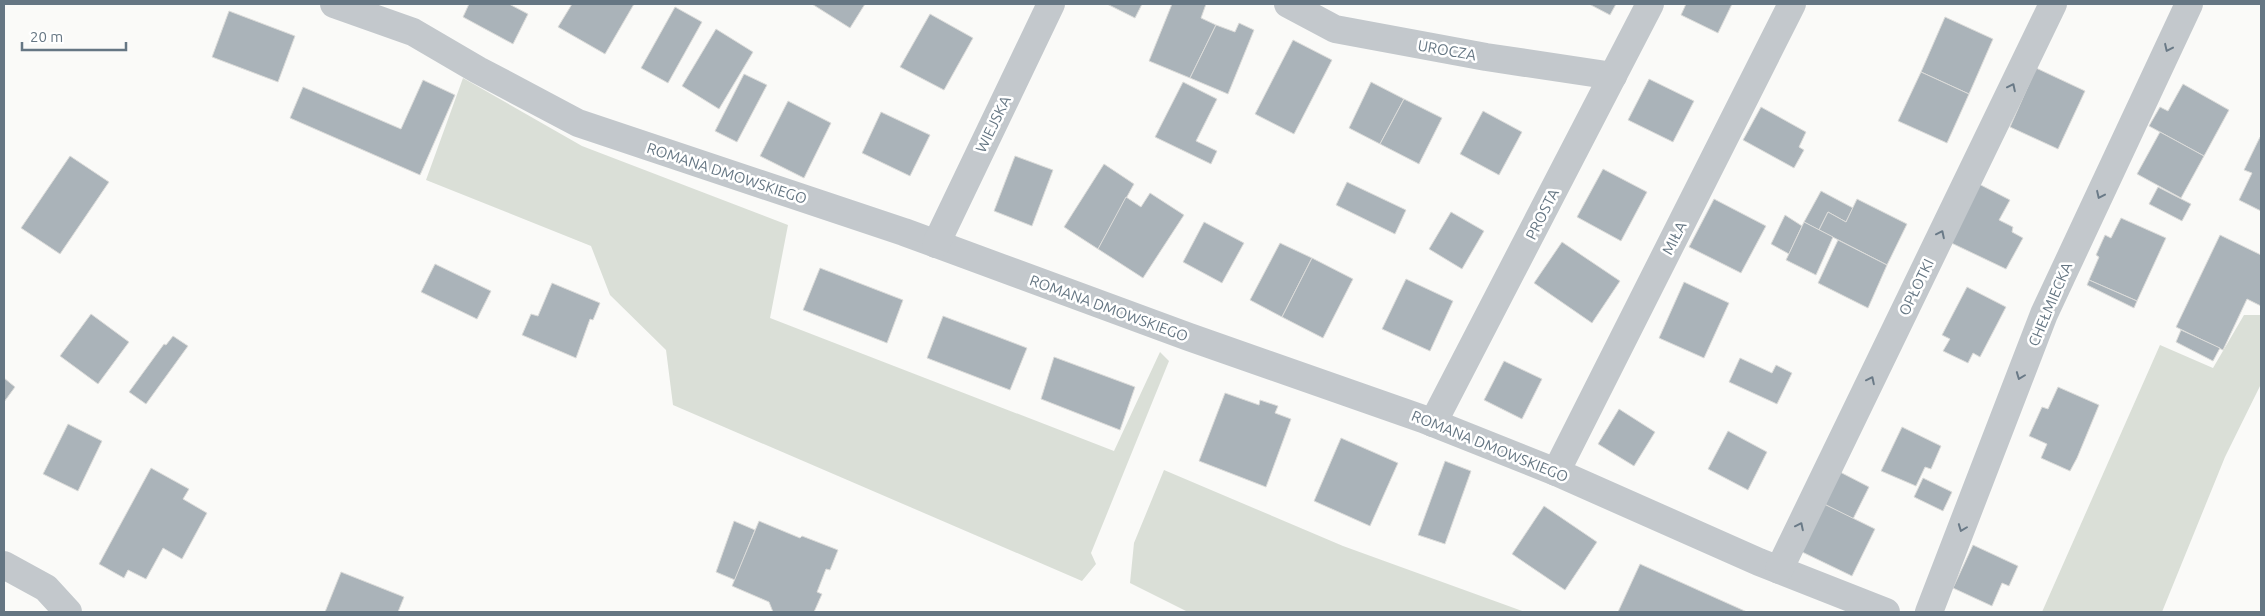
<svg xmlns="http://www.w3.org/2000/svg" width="2265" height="616" viewBox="0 0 2265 616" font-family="Ubuntu,sans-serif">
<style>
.green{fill:#dadfd7}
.building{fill:#aab3b9;stroke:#dcdcda}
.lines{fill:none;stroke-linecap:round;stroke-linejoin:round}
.minor{stroke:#c3c8cc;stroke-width:28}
.oneway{stroke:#6a7a87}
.labels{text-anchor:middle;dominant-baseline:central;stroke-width:5;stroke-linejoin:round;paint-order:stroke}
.street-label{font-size:15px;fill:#657683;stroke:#fff}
</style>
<rect width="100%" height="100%" fill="#fafaf8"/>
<!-- green -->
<g class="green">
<polygon points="463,78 582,146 788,225 770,318 1114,451 1160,352 1169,361 1091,553 1096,564 1082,581 673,405 666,350 610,295 591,246 426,180"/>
<polygon points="2244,315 2261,315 2261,384 2225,457 2162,612 2042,612 2160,345 2213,368"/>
<polygon points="1164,470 1343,546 1525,612 1188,612 1130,583 1134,543"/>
</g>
<!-- building -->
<g class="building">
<polygon points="469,4 509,4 528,14 513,44 463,17"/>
<polygon points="572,4 634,4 605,54 558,27"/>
<polygon points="812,4 865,4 850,28"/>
<polygon points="1107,4 1142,4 1135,18"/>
<polygon points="1172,4 1206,4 1201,18 1216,25 1190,78 1149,61"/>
<polygon points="1589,4 1616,4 1610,15"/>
<polygon points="1686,4 1732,4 1718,33 1681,15"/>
<polygon points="675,7 702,22 668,83 641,68"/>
<polygon points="229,11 295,36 278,82 212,57"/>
<polygon points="930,14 973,38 944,90 900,67"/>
<polygon points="1945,17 1993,39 1969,94 1921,72"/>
<polygon points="1239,23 1254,30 1228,94 1190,78 1216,25 1235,32"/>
<polygon points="716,29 753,52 719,109 682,86"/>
<polygon points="1293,40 1332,60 1294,134 1255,114"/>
<polygon points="2036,68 2085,91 2058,149 2010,127"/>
<polygon points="1921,72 1969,94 1947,143 1898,121"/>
<polygon points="744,74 767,85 737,142 715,131"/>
<polygon points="1649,79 1694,101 1673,142 1628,120"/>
<polygon points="423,80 455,95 420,175 290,118 303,87 401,129"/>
<polygon points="1183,82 1217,99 1196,141 1217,151 1211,164 1155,137"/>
<polygon points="1371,82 1404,99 1380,144 1349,128"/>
<polygon points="2183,84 2229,110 2204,156 2149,126 2160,107 2168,111"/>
<polygon points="1404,99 1442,118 1419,164 1380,144"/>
<polygon points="788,101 831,123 804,178 760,156"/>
<polygon points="1761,107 1806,132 1799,147 1804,150 1794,168 1743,140"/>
<polygon points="1483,111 1522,132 1499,175 1460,154"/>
<polygon points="881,112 930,135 910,176 862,153"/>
<polygon points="2160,132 2204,156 2181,198 2137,174"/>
<polygon points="2260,137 2261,138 2261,211 2239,200 2252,173 2244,170"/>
<polygon points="70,156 109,182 60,254 21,228"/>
<polygon points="1015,156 1053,170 1032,226 994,211"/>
<polygon points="1104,164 1134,184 1098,249 1064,227"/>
<polygon points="1603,169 1647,192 1621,241 1577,217"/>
<polygon points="1973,181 2010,200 1999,220 2013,227 2012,232 2023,238 2006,269 1943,239"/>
<polygon points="1347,182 1406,210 1395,234 1336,205"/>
<polygon points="2158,187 2191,204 2182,221 2149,204"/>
<polygon points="1821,191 1853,208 1846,222 1828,212 1819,230 1804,222"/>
<polygon points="1150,193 1184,215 1143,278 1098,249 1126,197 1141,207"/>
<polygon points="1714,199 1766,226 1741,273 1689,247"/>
<polygon points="1857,199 1907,224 1887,265 1819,230 1828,212 1846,222"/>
<polygon points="1451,212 1484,231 1462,269 1429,249"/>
<polygon points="1785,215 1802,226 1789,254 1771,244"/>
<polygon points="2121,218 2166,238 2137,301 2089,280 2099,257 2096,255 2105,235 2111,238"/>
<polygon points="1204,222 1244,243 1222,283 1183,262"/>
<polygon points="1804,222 1833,237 1816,275 1786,260"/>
<polygon points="2220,235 2261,255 2261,306 2247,299 2223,350 2176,327"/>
<polygon points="1838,240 1887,265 1868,308 1818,283"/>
<polygon points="1562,242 1620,281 1592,323 1534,283"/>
<polygon points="1280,243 1312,258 1282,317 1250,300"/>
<polygon points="1312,258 1353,279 1323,338 1282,317"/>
<polygon points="435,264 491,291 477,319 421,292"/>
<polygon points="820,268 903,300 887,343 803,310"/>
<polygon points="1406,279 1453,301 1430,351 1382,329"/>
<polygon points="2089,280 2137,301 2134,308 2087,285"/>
<polygon points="1684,282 1729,303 1704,358 1659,338"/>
<polygon points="552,283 600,303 593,320 590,319 576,358 522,335 531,314 538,316"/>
<polygon points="1967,287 2006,307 1980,357 1973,353 1968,363 1943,351 1950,339 1942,335"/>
<polygon points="91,314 129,342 98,384 60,356"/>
<polygon points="943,316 1027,348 1010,390 927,358"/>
<polygon points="2181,330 2220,348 2213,361 2176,342"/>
<polygon points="173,336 188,346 146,404 129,392 164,344 166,345"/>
<polygon points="1054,357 1135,387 1120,430 1041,399"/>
<polygon points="1740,358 1772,373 1776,365 1792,373 1777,404 1729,382"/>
<polygon points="1504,361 1542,379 1522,419 1484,400"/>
<polygon points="4,378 15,387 4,402"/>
<polygon points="2058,387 2099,405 2077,458 2070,471 2041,458 2047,444 2029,436 2042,407 2048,409"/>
<polygon points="1225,393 1259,405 1260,400 1278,406 1275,413 1291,419 1266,487 1199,461"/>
<polygon points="1619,409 1655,432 1634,466 1598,444"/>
<polygon points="68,424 102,441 78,491 43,474"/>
<polygon points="1902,427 1941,446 1931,469 1925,467 1916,486 1881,471"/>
<polygon points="1728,431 1767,452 1748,490 1708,469"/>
<polygon points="1341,438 1398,463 1370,526 1314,501"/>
<polygon points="1445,461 1471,471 1445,544 1418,535"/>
<polygon points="151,468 189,489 183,499 207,513 182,559 163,548 146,579 128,570 124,578 99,564"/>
<polygon points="1838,471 1869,487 1853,519 1822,503"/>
<polygon points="1923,478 1952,492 1943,511 1914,497"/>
<polygon points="1822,503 1875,529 1852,576 1798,550"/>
<polygon points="1544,506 1597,542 1565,590 1512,554"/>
<polygon points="734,521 755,530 735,580 716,572"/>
<polygon points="759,521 800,538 802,536 838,550 830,570 826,569 817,592 822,594 814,612 773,612 769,602 732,586"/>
<polygon points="1973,545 2018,566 2009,586 2002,583 1992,606 1953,588"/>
<polygon points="1640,564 1747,612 1618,612"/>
<polygon points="341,572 404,597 398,612 325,612"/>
</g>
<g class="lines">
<!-- minor -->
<g class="minor">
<polyline points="334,4 413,32 478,70 578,123 904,232 1189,337 1423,419 1556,472 1759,562 1886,612"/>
<polyline points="1288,4 1335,29 1486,57 1613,76"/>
<polyline points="936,244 1051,4"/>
<polyline points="1433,423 1650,4"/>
<polyline points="1556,472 1792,4"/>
<polyline points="4,565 46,588 68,612"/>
<polyline points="1779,570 2053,4"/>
<polyline points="1929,612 2044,314 2189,4"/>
</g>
</g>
<!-- one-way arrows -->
<defs><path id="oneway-chevron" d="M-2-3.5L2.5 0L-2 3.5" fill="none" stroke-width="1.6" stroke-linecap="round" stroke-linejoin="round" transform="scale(1.25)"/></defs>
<g class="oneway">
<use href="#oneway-chevron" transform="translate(2168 48) rotate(115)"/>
<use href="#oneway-chevron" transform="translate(2012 87) rotate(-64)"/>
<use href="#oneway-chevron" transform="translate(2100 195) rotate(115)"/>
<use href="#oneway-chevron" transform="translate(1941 234) rotate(-64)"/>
<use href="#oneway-chevron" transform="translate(2020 376) rotate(111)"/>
<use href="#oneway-chevron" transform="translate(1871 380) rotate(-64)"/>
<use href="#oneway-chevron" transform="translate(1800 526) rotate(-64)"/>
<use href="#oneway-chevron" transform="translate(1962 528) rotate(111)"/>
</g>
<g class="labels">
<!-- street labels -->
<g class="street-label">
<text transform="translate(1447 50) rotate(10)">UROCZA</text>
<text transform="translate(993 124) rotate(-64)">WIEJSKA</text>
<text transform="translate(727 173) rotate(18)">ROMANA DMOWSKIEGO</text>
<text transform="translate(1542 214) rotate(-63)">PROSTA</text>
<text transform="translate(1674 238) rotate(-63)">MIŁA</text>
<text transform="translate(1916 287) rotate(-64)">OPŁOTKI</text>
<text transform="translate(2050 304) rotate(-67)">CHEŁMIECKA</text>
<text transform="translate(1109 308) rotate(20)">ROMANA DMOWSKIEGO</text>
<text transform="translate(1490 446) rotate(22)">ROMANA DMOWSKIEGO</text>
</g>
</g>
<!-- border -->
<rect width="2265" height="616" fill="none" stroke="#657683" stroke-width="10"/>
<!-- scale -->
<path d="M22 42v8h104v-8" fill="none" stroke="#657683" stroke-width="2.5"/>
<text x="30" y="42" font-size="15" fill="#657683" stroke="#ffffff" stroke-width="4" paint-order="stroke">20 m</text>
</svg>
